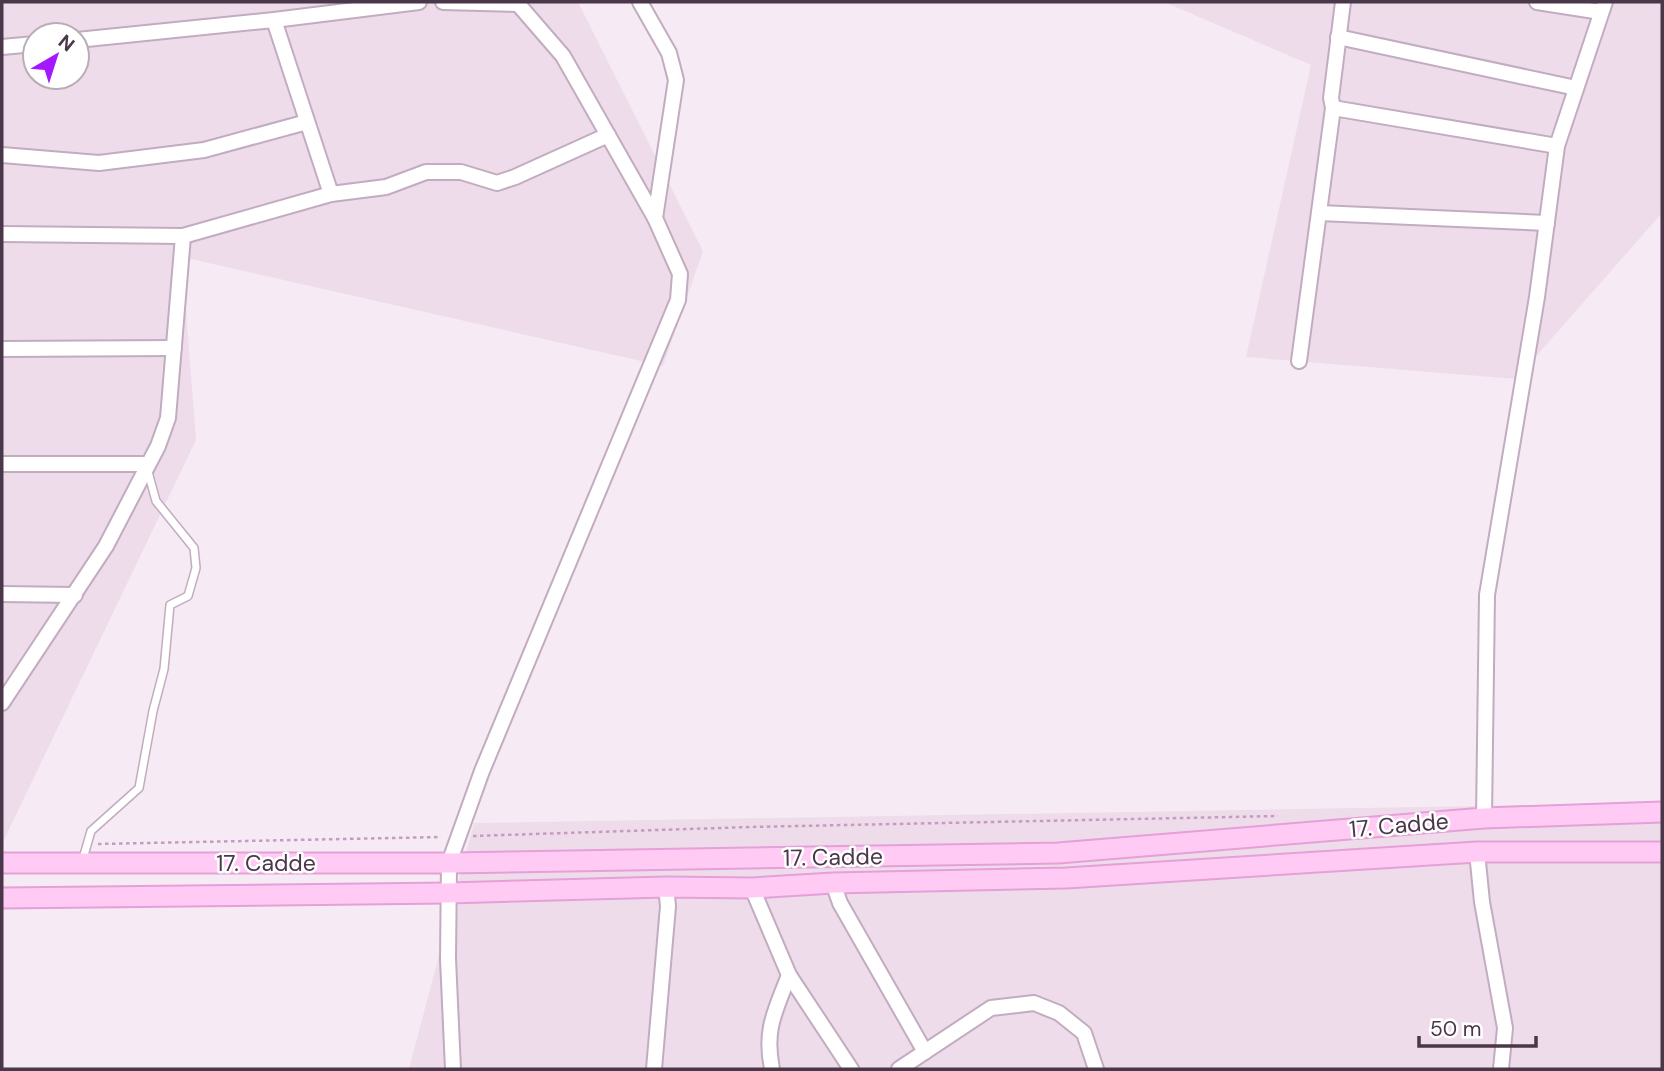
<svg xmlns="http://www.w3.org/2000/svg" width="1664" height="1071" viewBox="0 0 1664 1071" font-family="'DM Sans',sans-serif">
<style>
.residential{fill:#eedceb;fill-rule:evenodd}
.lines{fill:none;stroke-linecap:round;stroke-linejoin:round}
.lane-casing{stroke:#c2acbf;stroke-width:10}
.street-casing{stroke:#c2acbf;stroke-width:18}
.secondary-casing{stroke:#e4a0d7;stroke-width:23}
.path{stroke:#c59cc0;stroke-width:2.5;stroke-dasharray:3.5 3.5;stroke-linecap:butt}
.lane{stroke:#fff;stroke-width:7}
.street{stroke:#fff;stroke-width:14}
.secondary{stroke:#ffcbf4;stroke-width:19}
.labels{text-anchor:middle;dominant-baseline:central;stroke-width:5;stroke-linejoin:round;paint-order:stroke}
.street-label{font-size:23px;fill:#4a3749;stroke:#fff}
</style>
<rect width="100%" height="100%" fill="#f6eaf4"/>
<!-- residential -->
<g class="residential">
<path d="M 2,2 L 578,2 L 703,251 L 663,366 L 182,257 L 196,440 L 2,844 ZM 35,35 L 77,35 L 77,77 L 35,77 Z"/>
<polygon points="1164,2 1662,2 1662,213 1516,379 1246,357 1311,65"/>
<polygon points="1662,803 1662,1069 409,1069 474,823"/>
</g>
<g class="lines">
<defs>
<polyline id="lane" points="82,862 91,831 139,788 153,711 164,669 170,605 188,596 196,568 194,548 156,501 147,468"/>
<g id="street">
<polyline points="443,2 518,4 563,56 655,218 680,274 678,300 482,771 449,863 448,959 453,1069"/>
<polyline points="640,2 669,53 676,80 655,218"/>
<polyline points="1537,2 1601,12"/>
<polyline points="274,20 331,194"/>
<polyline points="1338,37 1576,88"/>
<polyline points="77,40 274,20 419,2"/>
<polyline points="2,47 35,44"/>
<polyline points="1333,108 1557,146"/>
<polyline points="2,155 99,163 204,150 307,122"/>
<polyline points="1319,213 1547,223"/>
<polyline points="2,234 183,236 331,194 386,187 426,172 461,172 497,183 515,177 608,135"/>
<polyline points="2,349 174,348"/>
<polyline points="1299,361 1333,108 1331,98 1343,2"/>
<polyline points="2,464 146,464"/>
<polyline points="2,594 75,595"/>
<polyline points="2,703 106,546 158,446 168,418 183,236"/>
<polyline points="1484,818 1487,595 1537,297 1557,146 1605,2"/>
<polyline points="1477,852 1482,902 1505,1028 1501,1069"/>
<polyline points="833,883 840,903 925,1052"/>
<polyline points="752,888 789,975 851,1069"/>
<polyline points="654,1069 668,906 666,887"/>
<path d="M 772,1069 C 764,1029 775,1012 789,975"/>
<polyline points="899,1069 991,1008 1034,1003 1059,1013 1084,1033 1096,1069"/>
</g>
<g id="secondary">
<polyline points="2,863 449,863 1058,853 1484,818 1662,812"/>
<polyline points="2,898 448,893 666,887 752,888 833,883 1066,878 1477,852 1662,852"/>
</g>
</defs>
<!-- lane casing -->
<use href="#lane" class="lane-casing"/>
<!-- street casing -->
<use href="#street" class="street-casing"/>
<!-- secondary casing -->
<use href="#secondary" class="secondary-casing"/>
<!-- path -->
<g class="path">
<polyline points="473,836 750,827 1278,816"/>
<polyline points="98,844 441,837"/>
</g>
<!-- lane -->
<use href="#lane" class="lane"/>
<!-- street -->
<use href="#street" class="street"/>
<!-- secondary -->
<use href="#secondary" class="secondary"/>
</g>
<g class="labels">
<!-- street labels -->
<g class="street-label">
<text transform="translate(1399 825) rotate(-5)">17. Cadde</text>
<text transform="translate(833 857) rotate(-1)">17. Cadde</text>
<text x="266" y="863">17. Cadde</text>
</g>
</g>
<!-- border -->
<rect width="1664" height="1071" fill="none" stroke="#4a3749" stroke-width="7"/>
<!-- north arrow -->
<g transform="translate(56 56) rotate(39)"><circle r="33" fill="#ffffff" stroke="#b7afb6" stroke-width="2"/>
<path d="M0-5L12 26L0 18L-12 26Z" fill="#a418ff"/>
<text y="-10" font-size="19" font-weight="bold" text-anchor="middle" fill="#4a3749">N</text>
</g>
<!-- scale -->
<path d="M1419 1036v10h117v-10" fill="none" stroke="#4a3749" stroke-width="3.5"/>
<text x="1430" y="1036" font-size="21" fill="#4a3749" stroke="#ffffff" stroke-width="5" paint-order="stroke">50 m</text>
</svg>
